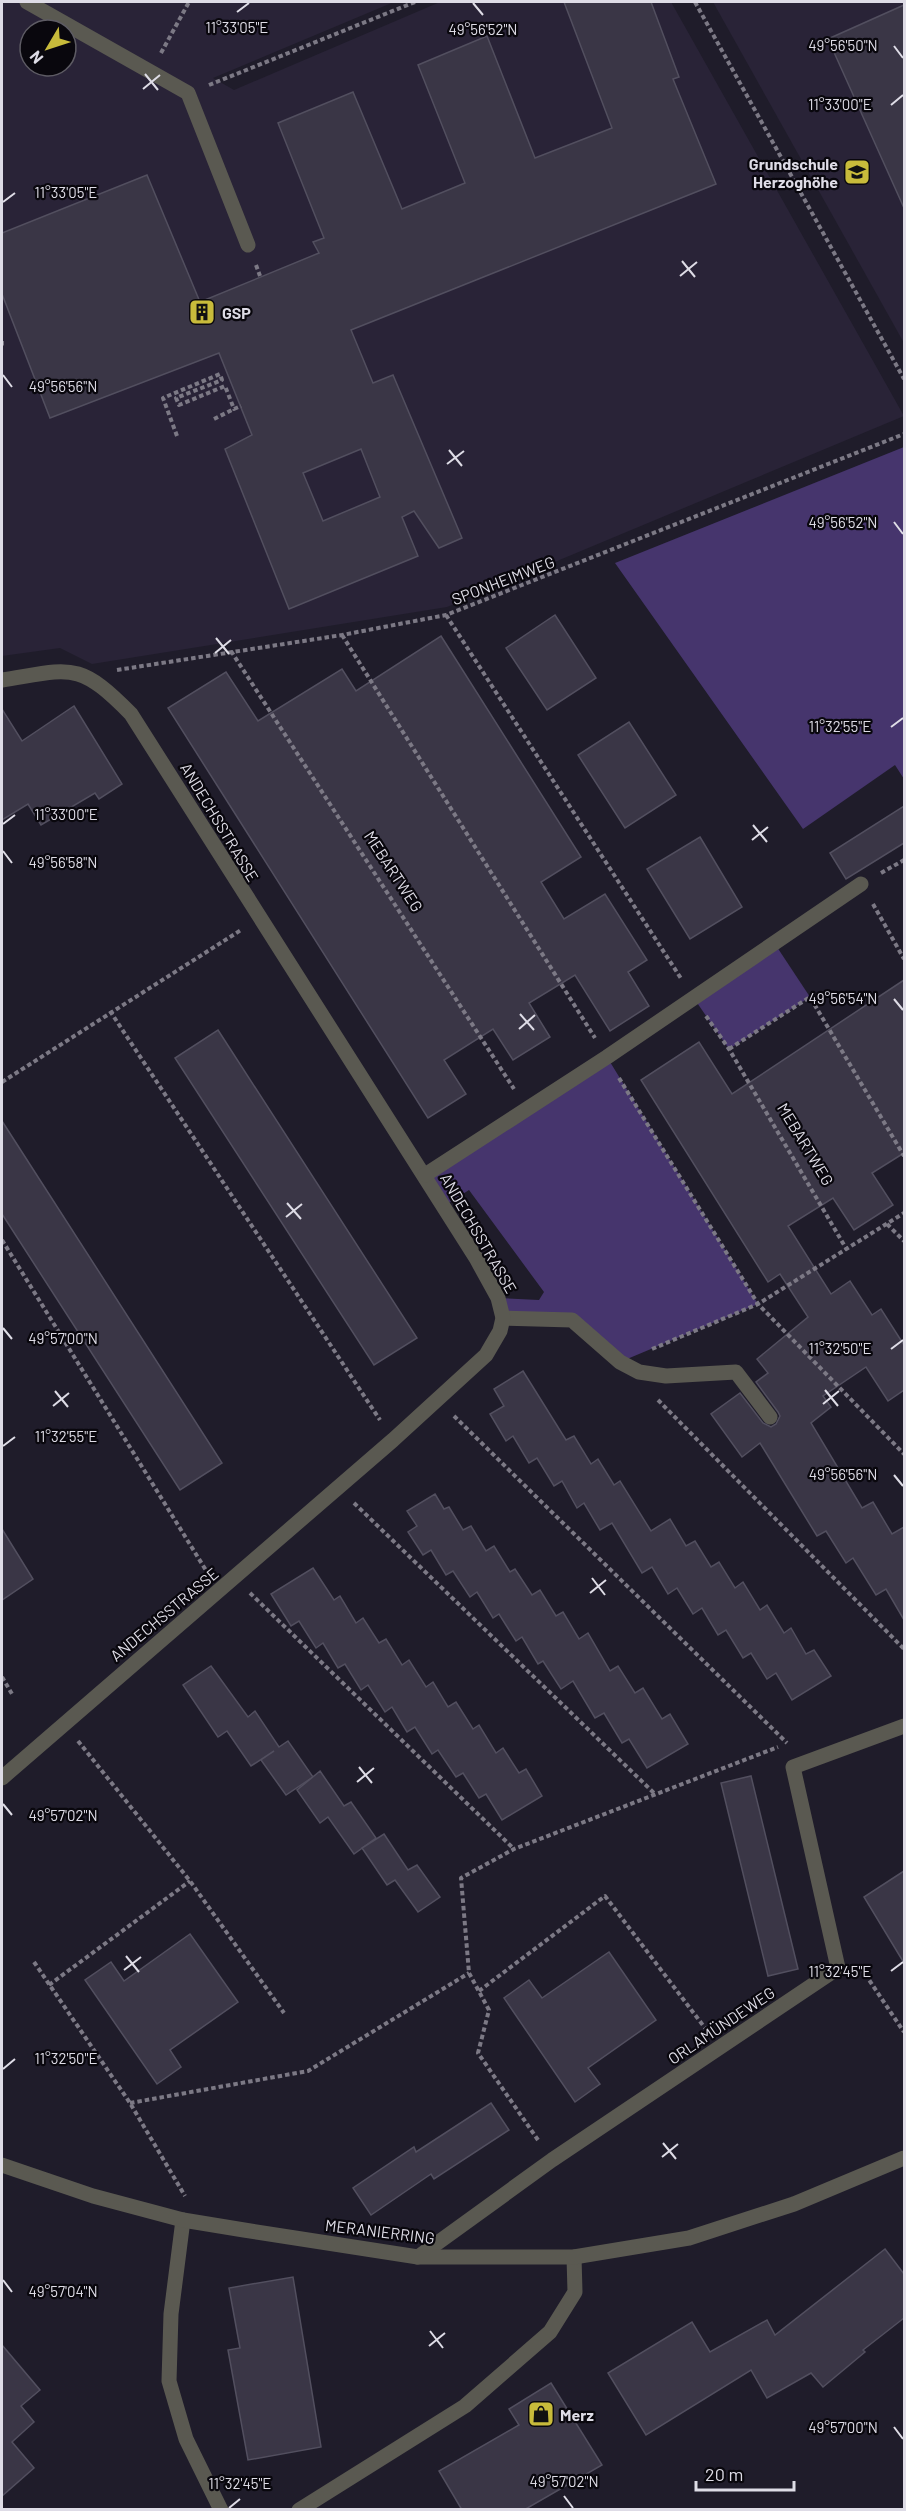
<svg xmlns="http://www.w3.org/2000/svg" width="906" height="2511" viewBox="0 0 906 2511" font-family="Barlow,sans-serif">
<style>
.built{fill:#292337;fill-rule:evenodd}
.green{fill:#46356d}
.building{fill:#3a3646;stroke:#524f5f;stroke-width:1.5;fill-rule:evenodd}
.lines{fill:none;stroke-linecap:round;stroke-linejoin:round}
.path{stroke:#7c7985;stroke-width:4;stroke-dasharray:4.5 3;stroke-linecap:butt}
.service{stroke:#5a5951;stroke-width:15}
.pedestrian{stroke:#5a5951;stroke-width:15}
.minor{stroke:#5a5951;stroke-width:15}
.tertiary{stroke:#5a5951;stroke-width:15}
.ticks{fill:none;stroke:#dedce6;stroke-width:2}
.labels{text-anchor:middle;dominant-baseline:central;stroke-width:4.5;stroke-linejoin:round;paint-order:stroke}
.poi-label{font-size:16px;font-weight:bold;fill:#dedce6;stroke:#09070d;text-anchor:start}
.street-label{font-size:16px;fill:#dedce6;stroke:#09070d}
.ticks-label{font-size:15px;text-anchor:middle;fill:#dedce6;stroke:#09070d;stroke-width:4.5;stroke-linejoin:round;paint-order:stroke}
</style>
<rect width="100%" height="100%" fill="#1f1c2a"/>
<!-- built -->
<g class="built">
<path d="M 2,2 L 394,2 L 213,78 L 234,90 L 440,2 L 671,2 L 904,416 L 447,607 L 92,664 L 60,648 L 2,656 ZM 30,30 L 66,30 L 66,66 L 30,66 Z"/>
<polygon points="713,2 904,2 904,343"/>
</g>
<!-- green -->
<g class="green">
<polygon points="904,447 904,779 895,765 803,829 615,563"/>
<polygon points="773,941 810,997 729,1049 693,997"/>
<polygon points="607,1057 758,1304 620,1362 572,1320 503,1318 498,1298 539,1300 544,1292 469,1190 444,1206 425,1175"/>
</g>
<!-- building -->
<g class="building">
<path d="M 564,2 L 651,2 L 679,77 L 673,79 L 716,184 L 351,330 L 373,383 L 393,375 L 462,538 L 439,548 L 414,511 L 402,517 L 418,556 L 289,609 L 225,449 L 252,435 L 219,353 L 50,418 L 2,294 L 2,233 L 147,175 L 200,302 L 319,253 L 313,242 L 324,238 L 278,123 L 353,92 L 402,209 L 465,183 L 418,65 L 487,36 L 535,158 L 612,128 ZM 361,449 L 380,497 L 323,521 L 303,473 Z"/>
<polygon points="904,5 904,208 828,39"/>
<polygon points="555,615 596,678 547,710 506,648"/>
<polygon points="441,636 581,857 541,882 564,919 605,894 647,960 628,972 649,1006 610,1031 575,975 529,1003 550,1037 513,1060 493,1029 444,1060 466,1094 428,1118 168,708 226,672 258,721 342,669 356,691"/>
<polygon points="74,706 122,784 99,799 95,793 41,825 28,804 2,820 2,709 22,741"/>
<polygon points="629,722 676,795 625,828 578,755"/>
<polygon points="904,806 904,843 846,879 830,853"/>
<polygon points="700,837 742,907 690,939 647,869"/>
<polygon points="904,980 904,1153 872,1173 893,1205 854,1230 833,1198 788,1226 831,1294 850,1281 872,1315 881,1309 904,1345 904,1390 888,1401 866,1367 823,1396 831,1407 811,1423 862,1508 873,1502 892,1534 904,1527 904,1620 886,1589 876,1595 853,1558 846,1563 826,1531 817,1536 760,1443 742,1457 711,1414 740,1393 763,1423 771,1427 776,1424 780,1416 778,1412 756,1382 768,1373 757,1359 808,1317 780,1274 768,1282 641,1080 699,1042 732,1094"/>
<polygon points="218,1030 417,1338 374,1365 175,1058"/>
<polygon points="2,1121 222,1463 180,1490 2,1214"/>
<polygon points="523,1371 566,1440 574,1436 591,1464 598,1459 614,1485 620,1481 651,1531 670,1519 686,1546 695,1541 711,1567 719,1562 735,1588 743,1582 760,1610 767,1605 784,1633 791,1628 806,1654 814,1650 831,1676 792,1700 776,1673 767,1679 751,1653 743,1658 726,1630 718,1635 702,1608 693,1614 677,1588 668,1594 652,1567 642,1573 612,1523 600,1530 584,1503 577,1508 562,1481 554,1486 537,1458 529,1463 513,1436 506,1441 490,1414 504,1406 494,1389"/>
<polygon points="435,1494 444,1509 449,1507 463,1530 471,1526 486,1551 494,1546 510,1572 515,1569 532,1595 540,1590 556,1616 563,1612 579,1639 588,1633 610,1671 618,1666 635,1693 643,1688 662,1719 670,1714 688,1744 647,1768 629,1739 622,1743 604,1713 595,1718 573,1681 561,1689 543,1661 538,1664 522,1637 516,1641 499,1614 493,1618 477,1592 470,1597 453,1571 446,1575 431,1550 423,1555 408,1532 417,1526 407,1511"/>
<polygon points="2,1529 33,1579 2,1600"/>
<polygon points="313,1568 334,1600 340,1596 356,1623 363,1618 379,1643 386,1639 402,1665 409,1660 426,1687 433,1682 448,1707 456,1702 473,1729 479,1725 496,1753 503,1748 519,1773 526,1769 542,1796 502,1820 486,1794 479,1798 463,1773 456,1777 438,1750 432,1754 415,1727 407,1732 392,1707 385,1712 368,1685 361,1690 345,1664 338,1668 323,1643 316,1648 299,1621 291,1626 271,1594"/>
<polygon points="211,1666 248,1717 255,1711 279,1747 288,1741 313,1777 286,1795 261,1760 274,1751 251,1766 227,1731 218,1737 183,1685"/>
<polygon points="320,1771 344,1806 351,1802 376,1838 354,1854 328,1817 320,1823 297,1790"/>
<polygon points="751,1776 798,1969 768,1976 721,1783"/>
<polygon points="384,1834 408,1870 417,1865 440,1897 418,1912 395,1880 387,1885 362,1848"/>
<polygon points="904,1871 904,1963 864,1897"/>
<polygon points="190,1934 238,2002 170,2050 181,2067 157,2084 85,1980 111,1962 124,1981"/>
<polygon points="609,1952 656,2020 588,2068 600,2084 575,2102 504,1998 529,1980 542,1998"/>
<polygon points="491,2103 509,2130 434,2179 431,2174 371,2215 353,2188 414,2147 416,2152"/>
<polygon points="885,2249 904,2274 904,2318 863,2350 865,2352 823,2387 811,2373 767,2398 751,2370 646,2435 608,2373 692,2322 710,2352 767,2320 775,2335"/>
<polygon points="293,2277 321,2447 248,2460 228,2350 240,2348 229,2288"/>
<polygon points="2,2345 40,2390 21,2406 34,2422 12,2442 34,2468 2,2496"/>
<polygon points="551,2383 602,2465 524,2510 462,2510 439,2471 519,2425 509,2409"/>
</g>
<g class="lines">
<!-- path -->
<g class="path">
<polyline points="695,2 904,379"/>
<polyline points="161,53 189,2"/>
<polyline points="209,85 415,2"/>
<polyline points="256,265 260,276"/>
<polyline points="2,341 2,346"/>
<polyline points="214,419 234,409"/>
<polyline points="177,436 163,398 220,374 222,380 176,398 179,405 225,386 234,409 241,406"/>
<polyline points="446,615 682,980"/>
<polyline points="342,635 595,1038"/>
<polyline points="231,651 514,1089"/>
<polyline points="117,670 342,635 446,615 904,434"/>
<polyline points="881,873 904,860"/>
<polyline points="873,904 904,959"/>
<polyline points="110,1011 380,1420"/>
<polyline points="706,1016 729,1049 847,1250"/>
<polyline points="729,1049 810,997 904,1156"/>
<polyline points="619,1078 758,1304 904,1454"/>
<polyline points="2,1082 241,930"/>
<polyline points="887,1224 904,1241"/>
<polyline points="2,1240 207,1572"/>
<polyline points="652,1349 758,1304 904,1213"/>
<polyline points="658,1400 904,1649"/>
<polyline points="454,1416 787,1743"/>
<polyline points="354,1503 655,1794"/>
<polyline points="250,1593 514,1849"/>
<polyline points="2,1677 12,1694"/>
<polyline points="78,1741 190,1881 284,2013"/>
<polyline points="34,1962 130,2103 185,2196"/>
<polyline points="861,1968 904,2032"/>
<polyline points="49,1985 190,1881"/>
<polyline points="479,1991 605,1896 705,2028"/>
<polyline points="130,2103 308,2071 469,1973"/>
<polyline points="538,2140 478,2053 489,2010 469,1973 461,1878 514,1849 778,1747"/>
</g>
<!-- service -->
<polyline class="service" points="503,1318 572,1320 620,1362 639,1372 666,1376 736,1372 770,1417"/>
<!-- pedestrian -->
<polyline class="pedestrian" points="27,2 188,93 248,245"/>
<!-- minor -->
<g class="minor">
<path d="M 2,680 C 71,669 78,660 131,714 L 476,1258 L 498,1298 L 503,1318 L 500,1331 L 486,1355 L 393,1440 L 2,1778"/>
<polyline points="425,1175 607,1057 861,884"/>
<polyline points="183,2220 171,2314 169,2381 186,2439 221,2510"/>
<polyline points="418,2257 552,2160 838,1968 793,1767 904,1726"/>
<polyline points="299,2510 465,2406 550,2332 575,2292 574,2257"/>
</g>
<!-- tertiary -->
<polyline class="tertiary" points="2,2165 93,2196 183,2220 244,2230 418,2257 574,2257 689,2238 794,2204 904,2158"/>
</g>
<!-- ticks -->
<path class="ticks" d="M 473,3 L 483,15M 237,12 L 249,3M 894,46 L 903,58M 145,74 L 158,90M 143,89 L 160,75M 891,105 L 903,95M 3,202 L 15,193M 682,261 L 695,277M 680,276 L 697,262M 3,375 L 12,387M 449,450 L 462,466M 447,464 L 464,451M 894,522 L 903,534M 216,638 L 229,654M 215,653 L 231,640M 891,727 L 903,718M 3,824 L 15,815M 753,825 L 767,842M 752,840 L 768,827M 3,851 L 12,863M 894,999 L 903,1010M 520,1014 L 534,1030M 519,1029 L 535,1015M 287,1203 L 301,1219M 286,1217 L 302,1204M 3,1328 L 12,1339M 891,1349 L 903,1340M 825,1390 L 838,1406M 55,1391 L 68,1407M 823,1404 L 839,1391M 53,1406 L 69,1393M 3,1446 L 15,1437M 894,1475 L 903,1486M 592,1578 L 605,1595M 590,1593 L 606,1580M 359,1767 L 372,1783M 357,1782 L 374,1768M 3,1804 L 12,1815M 126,1956 L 139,1972M 124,1970 L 141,1957M 891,1971 L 903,1962M 3,2069 L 15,2059M 663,2143 L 676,2159M 662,2157 L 678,2144M 3,2280 L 12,2292M 430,2331 L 443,2348M 429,2346 L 445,2333M 894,2427 L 903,2439M 564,2496 L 573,2508M 229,2508 L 240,2499"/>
<!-- icons -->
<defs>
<symbol id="school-square" viewBox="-11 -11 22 22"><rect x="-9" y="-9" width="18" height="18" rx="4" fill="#c8bb3b" stroke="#09070d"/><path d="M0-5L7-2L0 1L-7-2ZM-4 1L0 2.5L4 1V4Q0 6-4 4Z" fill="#111"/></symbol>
<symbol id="building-square" viewBox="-11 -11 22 22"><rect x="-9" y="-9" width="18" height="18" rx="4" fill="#c8bb3b" stroke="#09070d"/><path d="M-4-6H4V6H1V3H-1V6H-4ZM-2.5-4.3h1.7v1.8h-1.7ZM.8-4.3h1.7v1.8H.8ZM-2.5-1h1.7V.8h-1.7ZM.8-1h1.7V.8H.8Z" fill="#111"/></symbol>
<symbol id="shop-square" viewBox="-11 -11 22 22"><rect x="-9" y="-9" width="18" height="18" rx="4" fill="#c8bb3b" stroke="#09070d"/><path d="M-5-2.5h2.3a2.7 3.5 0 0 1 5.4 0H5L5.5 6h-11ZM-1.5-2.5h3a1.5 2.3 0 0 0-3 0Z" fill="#111"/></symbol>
</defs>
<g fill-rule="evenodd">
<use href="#school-square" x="842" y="157" width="30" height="30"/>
<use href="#building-square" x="187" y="297" width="30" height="30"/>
<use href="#shop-square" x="526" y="2399" width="30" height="30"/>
</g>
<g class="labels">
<!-- poi labels -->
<g class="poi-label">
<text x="838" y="163" text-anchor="end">Grundschule<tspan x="838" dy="18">Herzoghöhe</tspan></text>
<text x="222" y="312">GSP</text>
<text x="560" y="2414">Merz</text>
</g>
<!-- street labels -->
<g class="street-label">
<text transform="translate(503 580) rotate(-21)">SPONHEIMWEG</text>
<text transform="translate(220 822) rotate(59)">ANDECHSSTRASSE</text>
<text transform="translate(394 871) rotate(57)">MEBARTWEG</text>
<text transform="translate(806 1144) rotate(59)">MEBARTWEG</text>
<text transform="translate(479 1233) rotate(60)">ANDECHSSTRASSE</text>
<text transform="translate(164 1614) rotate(-40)">ANDECHSSTRASSE</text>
<text transform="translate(721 2025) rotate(-34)">ORLAMÜNDEWEG</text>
<text transform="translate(380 2231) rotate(7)">MERANIERRING</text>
</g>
</g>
<g class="ticks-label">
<text x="237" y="33">11°33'05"E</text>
<text x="483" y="35">49°56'52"N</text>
<text x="843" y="51">49°56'50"N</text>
<text x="840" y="110">11°33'00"E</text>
<text x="66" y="198">11°33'05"E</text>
<text x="63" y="392">49°56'56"N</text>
<text x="843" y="528">49°56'52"N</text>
<text x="840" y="732">11°32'55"E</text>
<text x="66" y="820">11°33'00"E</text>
<text x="63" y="868">49°56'58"N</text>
<text x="843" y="1004">49°56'54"N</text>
<text x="63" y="1344">49°57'00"N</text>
<text x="840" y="1354">11°32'50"E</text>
<text x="66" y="1442">11°32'55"E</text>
<text x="843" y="1480">49°56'56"N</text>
<text x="63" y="1821">49°57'02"N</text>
<text x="840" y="1977">11°32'45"E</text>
<text x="66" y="2064">11°32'50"E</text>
<text x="63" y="2297">49°57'04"N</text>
<text x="843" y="2433">49°57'00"N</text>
<text x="564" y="2487">49°57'02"N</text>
<text x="240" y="2489">11°32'45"E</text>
</g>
<!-- border -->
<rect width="906" height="2511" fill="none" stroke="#dedce6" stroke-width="6"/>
<!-- north arrow -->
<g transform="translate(48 48) rotate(231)"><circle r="28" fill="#09070d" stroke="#5e5c64" stroke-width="1.5"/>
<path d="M0-4.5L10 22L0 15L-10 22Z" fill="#c8bb3b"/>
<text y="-9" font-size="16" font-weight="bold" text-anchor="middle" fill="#dedce6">N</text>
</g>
<!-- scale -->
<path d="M696 2481v9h98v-9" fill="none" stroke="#dedce6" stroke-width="3"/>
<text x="705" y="2481" font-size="18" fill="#dedce6" stroke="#09070d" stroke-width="4.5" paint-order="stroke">20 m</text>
</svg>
